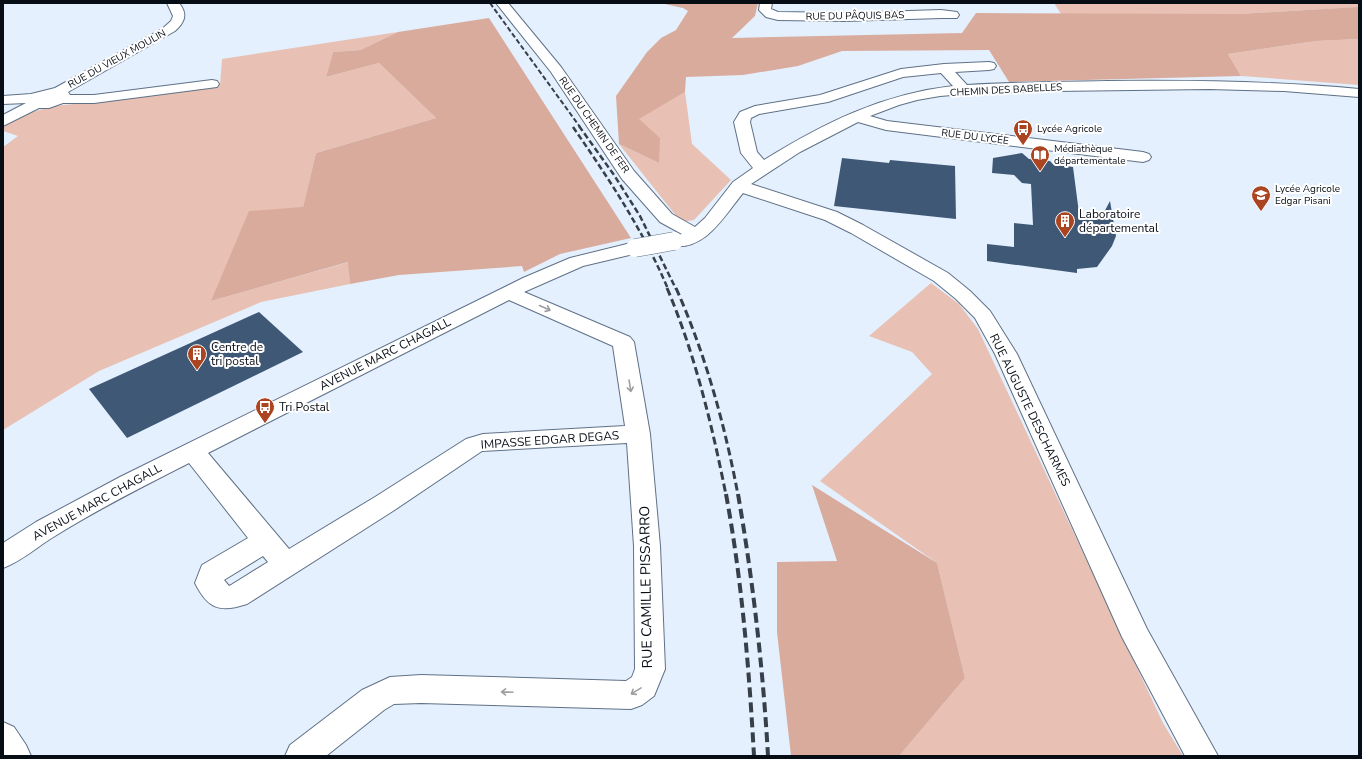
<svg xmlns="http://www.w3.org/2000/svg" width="1362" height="759" viewBox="0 0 1362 759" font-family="'Nunito Sans',sans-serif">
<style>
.green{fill:#e8c0b4}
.forest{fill:#d9ab9c}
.building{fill:#3e5876}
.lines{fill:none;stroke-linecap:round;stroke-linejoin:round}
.minor-casing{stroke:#5f7186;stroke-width:2}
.minor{fill:#fff;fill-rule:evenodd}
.rail-far3{stroke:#373f48;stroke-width:2;stroke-dasharray:5 2.5;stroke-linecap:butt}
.rail-far2{stroke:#373f48;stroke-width:2.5;stroke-dasharray:6 3;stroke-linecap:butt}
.rail-far1{stroke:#373f48;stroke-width:3;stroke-dasharray:8 4;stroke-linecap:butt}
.rail{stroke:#373f48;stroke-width:4;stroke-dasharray:10 5;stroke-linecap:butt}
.minor-bridge-casing{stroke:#5f7186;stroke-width:19;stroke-linecap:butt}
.minor-bridge{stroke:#fff;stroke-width:18}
.oneway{stroke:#9c9ea1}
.labels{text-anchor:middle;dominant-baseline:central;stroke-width:4;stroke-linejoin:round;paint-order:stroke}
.far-street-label{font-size:10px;fill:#070d15;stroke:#fff}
.far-poi-label{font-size:10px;fill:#070d15;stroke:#fff;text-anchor:start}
.poi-label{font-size:12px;fill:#070d15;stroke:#fff;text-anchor:start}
.street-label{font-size:12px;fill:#070d15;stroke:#fff}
.near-street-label{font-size:14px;fill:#070d15;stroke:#fff}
</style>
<rect width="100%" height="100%" fill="#e4f0fe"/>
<!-- green -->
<g class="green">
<polygon points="1054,3 1359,3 1359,7 1239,14 1061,14"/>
<polygon points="398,32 362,50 333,52 326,77 379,63 436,118 316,153 303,207 211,301 349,262 350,284 261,302 99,371 3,430 3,147 18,136 3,131 3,126 24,115 52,106 108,101 220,85 222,59"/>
<polygon points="1359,39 1359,85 1241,76 1228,54 1316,41"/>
<polygon points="685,92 692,144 731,180 694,220 681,222 619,144 659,163 638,119"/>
<polygon points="931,283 959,304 978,329 1163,723 1183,756 899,756 965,678 937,563 820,481 932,374 912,352 869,336"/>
</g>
<!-- forest -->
<g class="forest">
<polygon points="660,3 758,3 755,16 732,38 962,33 976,13 1239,14 1357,7 1359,7 1359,39 1316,41 1228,54 1241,76 1009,82 989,50 842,51 798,66 743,75 686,77 685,92 639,119 660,138 659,163 619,144 616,96 647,52 661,38 676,30 688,11 683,8"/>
<polygon points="489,18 631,238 560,254 524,272 522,266 399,275 350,284 348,262 211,301 249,211 303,207 316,153 436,118 379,63 326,77 333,52 361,50 398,32"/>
<polygon points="812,485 937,563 965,678 899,756 791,756 777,632 777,562 837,561"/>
</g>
<!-- building -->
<g class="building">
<polygon points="1022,153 1029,159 1050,161 1053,164 1073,167 1079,213 1080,215 1101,218 1110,201 1116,236 1112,246 1097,267 1077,269 1077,273 987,261 987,244 1014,247 1014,223 1033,225 1031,184 1022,183 1014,175 992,173 993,158"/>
<polygon points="842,158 889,163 890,160 955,166 956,219 834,206"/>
<polygon points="259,312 303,352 127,438 89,389"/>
</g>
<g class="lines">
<defs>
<g id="minor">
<path d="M 167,3 L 179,3 C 188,14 185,22 175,31 L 68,92 L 70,95 L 94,95 L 212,80 L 217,81 L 219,84 L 217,87 L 94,103 L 63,103 L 49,108 L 39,108 L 3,126 L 3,115 L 26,103 L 3,104 L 3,96 L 31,94 L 55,88 L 162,29 L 171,21 L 173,16 Z"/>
<path d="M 496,3 L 508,3 L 561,67 L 634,171 L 672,214 L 695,227 L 705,218 L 733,182 L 753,168 L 741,153 L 734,122 L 740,112 L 755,106 L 820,95 L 901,69 L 944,64 L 989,62 L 994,63 L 996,66 L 994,69 L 989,70 L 955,72 L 967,85 C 1014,82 1061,82 1107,81 C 1191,80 1275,81 1359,89 L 1359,97 L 1284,91 L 1209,89 L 988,92 L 940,96 L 917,100 L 899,105 L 870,116 L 887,121 L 1143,152 L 1149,154 L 1151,157 L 1149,160 L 1143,162 L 886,130 L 858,122 L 800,152 L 751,184 L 837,212 L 863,225 L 948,273 L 970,291 L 990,311 L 1017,354 L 1147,629 L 1218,756 L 1185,756 L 1122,637 L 995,354 L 975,318 L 956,299 L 934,281 L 851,233 L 825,220 L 743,193 C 724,216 704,254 668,245 L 665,241 L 668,237 L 682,234 L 660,222 L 622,179 L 551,72 ZM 941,73 L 953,86 C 882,94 824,123 764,160 L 757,152 L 750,122 L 751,118 L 759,114 L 828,102 L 903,77 Z"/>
<polygon points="760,3 772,3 771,9 778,12 845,13 941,10 957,12 959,15 957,18 941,18 845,21 778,20 766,17 759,10"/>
<path d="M 635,242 L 642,244 L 644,248 L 642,252 L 583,266 L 524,292 L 630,337 L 634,342 L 650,434 L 660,546 L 665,669 L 654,696 L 642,705 L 631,709 L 421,703 L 394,704 L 384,710 L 326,756 L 285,756 L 290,745 L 362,690 L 390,677 L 421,675 L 626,681 L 632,677 L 635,669 L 634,546 L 627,443 L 482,451 L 393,511 L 247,604 C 220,613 208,609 195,583 L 202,565 L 248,538 L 189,463 C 144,486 98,509 55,536 C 38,546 22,561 3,568 L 3,543 L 36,522 L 120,477 L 523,278 L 570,258 ZM 509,300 L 613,346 L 625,426 L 483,434 L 466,439 L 375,497 L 289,549 L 208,453 ZM 263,556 L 268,562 L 231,585 L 229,586 L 224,580 Z"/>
<polygon points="3,722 14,727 26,745 31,756 3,756"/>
</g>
</defs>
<!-- minor casing -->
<use href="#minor" class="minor-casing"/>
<!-- minor -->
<use href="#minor" class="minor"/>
<!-- rail-far3 -->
<polyline class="rail-far3" points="490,3 580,127"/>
<!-- rail-far2 -->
<g class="rail-far2">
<polyline points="579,126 614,175 640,216 676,289"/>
<path d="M 573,127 C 609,179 643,230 668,289"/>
</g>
<!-- rail-far1 -->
<g class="rail-far1">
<path d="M 667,288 C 695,354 712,425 726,495"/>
<path d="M 676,288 C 705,353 725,425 738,495"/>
</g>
<!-- rail -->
<g class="rail">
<path d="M 726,494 C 742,581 749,668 754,756"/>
<path d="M 738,494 C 753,581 763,668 768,756"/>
</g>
<defs>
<polyline id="minor-bridge" points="635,248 674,241"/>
</defs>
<!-- minor-bridge casing -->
<use href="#minor-bridge" class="minor-bridge-casing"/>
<!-- minor-bridge -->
<use href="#minor-bridge" class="minor-bridge"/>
</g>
<!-- one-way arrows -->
<defs><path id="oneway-shaft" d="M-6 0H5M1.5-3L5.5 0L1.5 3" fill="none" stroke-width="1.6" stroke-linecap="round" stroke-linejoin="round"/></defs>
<g class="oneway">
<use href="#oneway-shaft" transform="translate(545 308) rotate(24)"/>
<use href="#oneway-shaft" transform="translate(630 386) rotate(81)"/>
<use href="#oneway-shaft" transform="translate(636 691) rotate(148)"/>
<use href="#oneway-shaft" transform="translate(507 692) rotate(-178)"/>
</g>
<!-- icons -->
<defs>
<symbol id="bus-pin" viewBox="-11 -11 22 30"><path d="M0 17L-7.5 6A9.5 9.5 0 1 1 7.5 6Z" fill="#ab4421" stroke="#fff"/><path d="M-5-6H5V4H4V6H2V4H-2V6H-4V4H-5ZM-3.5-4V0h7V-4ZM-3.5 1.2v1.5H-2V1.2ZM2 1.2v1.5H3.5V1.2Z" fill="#fff"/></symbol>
<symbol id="library-pin" viewBox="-11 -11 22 30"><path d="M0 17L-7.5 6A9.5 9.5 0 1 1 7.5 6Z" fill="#ab4421" stroke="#fff"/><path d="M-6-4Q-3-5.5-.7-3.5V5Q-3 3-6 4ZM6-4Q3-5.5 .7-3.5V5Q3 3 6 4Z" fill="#fff"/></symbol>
<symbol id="school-pin" viewBox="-11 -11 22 30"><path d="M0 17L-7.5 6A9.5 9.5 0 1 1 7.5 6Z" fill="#ab4421" stroke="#fff"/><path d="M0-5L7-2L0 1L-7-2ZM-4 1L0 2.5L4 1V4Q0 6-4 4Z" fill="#fff"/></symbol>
<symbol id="building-pin" viewBox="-11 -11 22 30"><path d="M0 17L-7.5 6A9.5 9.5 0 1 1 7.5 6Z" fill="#ab4421" stroke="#fff"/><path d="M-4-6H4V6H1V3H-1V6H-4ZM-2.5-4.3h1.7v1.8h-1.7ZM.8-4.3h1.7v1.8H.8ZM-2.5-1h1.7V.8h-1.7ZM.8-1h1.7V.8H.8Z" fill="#fff"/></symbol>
</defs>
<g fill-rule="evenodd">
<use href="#bus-pin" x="1012" y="118" width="22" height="30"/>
<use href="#library-pin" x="1029" y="144" width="22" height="30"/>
<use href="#school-pin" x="1250" y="184" width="22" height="30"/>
<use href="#building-pin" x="1054" y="210" width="22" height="30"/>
<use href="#building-pin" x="186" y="343" width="22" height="30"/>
<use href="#bus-pin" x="254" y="396" width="22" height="30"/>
</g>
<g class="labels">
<!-- far-street labels -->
<g class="far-street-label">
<text transform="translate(855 16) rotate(-1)">RUE DU PÂQUIS BAS</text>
<text transform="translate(117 59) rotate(-29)">RUE DU VIEUX MOULIN</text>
<text transform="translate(1006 90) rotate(-3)">CHEMIN DES BABELLES</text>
<text transform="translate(594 125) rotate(55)">RUE DU CHEMIN DE FER</text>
<text transform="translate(975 137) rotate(7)">RUE DU LYCÉE</text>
</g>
<!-- far-poi labels -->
<g class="far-poi-label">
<text x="1037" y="129">Lycée Agricole</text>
<text x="1054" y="149">Médiathèque<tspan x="1054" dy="12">départementale</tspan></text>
<text x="1275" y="189">Lycée Agricole<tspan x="1275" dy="12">Edgar Pisani</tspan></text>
</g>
<!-- poi labels -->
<g class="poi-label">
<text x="1079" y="214">Laboratoire<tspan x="1079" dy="14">départemental</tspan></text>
<text x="211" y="347">Centre de<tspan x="211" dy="14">tri postal</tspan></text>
<text x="279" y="407">Tri Postal</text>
</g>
<!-- street labels -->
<g class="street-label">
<text transform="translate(385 354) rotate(-27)">AVENUE MARC CHAGALL</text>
<text transform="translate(1030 410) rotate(64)">RUE AUGUSTE DESCHARMES</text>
<text transform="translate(550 440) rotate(-4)">IMPASSE EDGAR DEGAS</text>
<text transform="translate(97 502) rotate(-29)">AVENUE MARC CHAGALL</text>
</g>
<!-- near-street labels -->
<g class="near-street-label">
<text transform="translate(646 587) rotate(-91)">RUE CAMILLE PISSARRO</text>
</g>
</g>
<!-- border -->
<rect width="1362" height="759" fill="none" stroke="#070d15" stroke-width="8"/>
</svg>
